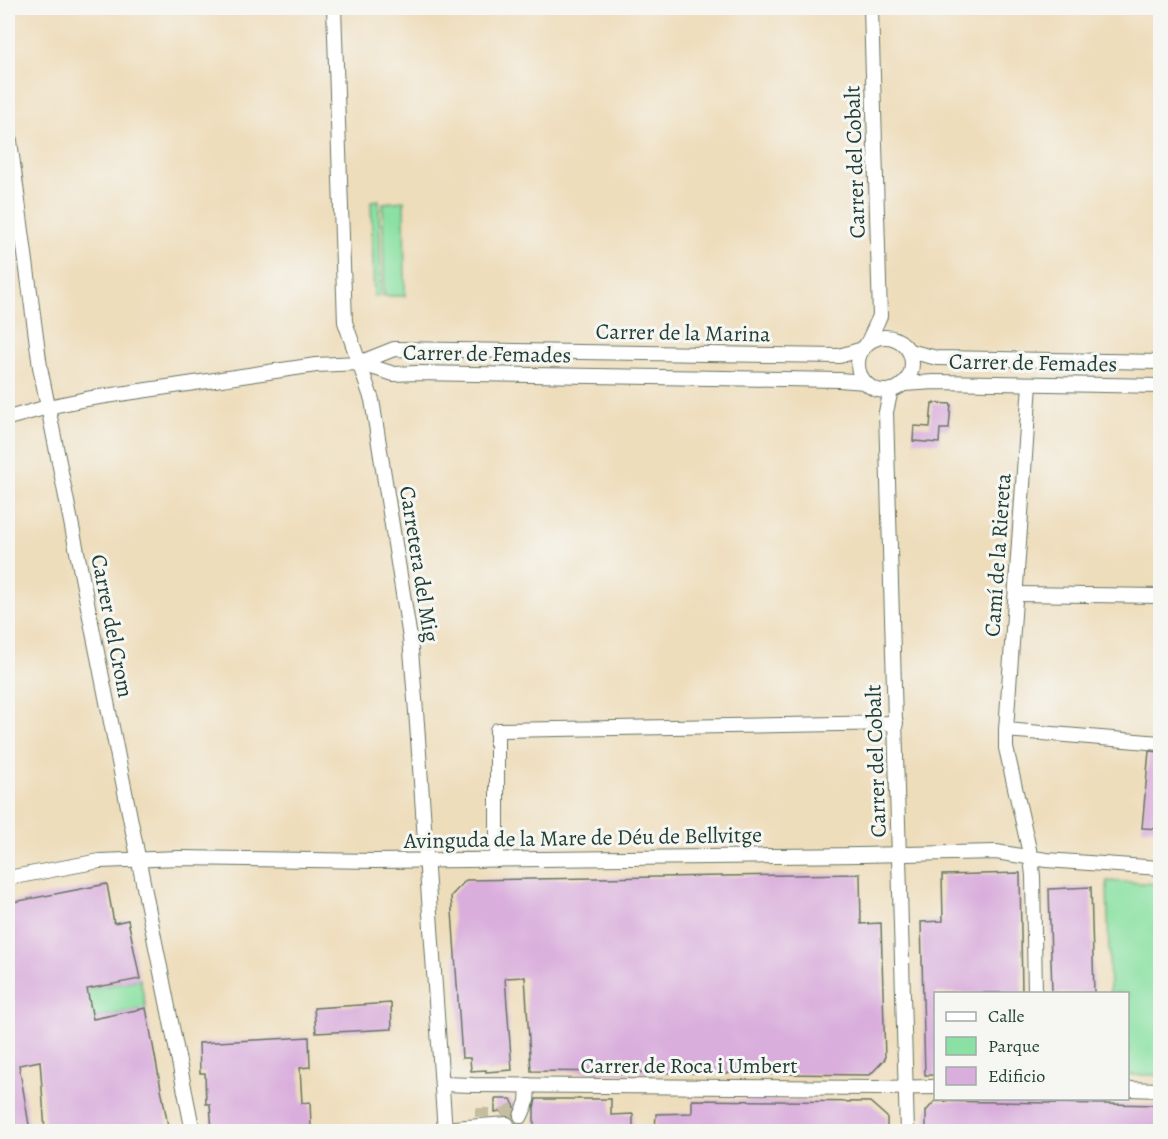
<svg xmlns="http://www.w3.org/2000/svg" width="1168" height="1139" viewBox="0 0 1168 1139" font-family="Alegreya,serif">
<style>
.green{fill:#8be1a3;stroke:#558f6c;stroke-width:1.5}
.building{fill:#d9aedc}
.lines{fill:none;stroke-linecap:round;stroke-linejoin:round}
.minor-tunnel{stroke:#c5bda0;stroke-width:14;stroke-dasharray:14 7;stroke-linecap:butt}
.minor-casing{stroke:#677563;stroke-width:16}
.minor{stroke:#fff;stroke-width:14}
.labels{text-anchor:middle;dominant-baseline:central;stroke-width:6;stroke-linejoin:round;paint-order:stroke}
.street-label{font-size:22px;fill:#1f3d34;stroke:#f6f6f2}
</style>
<rect width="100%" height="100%" fill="#f6f6f2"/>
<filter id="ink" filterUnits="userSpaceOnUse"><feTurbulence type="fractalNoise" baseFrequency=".0167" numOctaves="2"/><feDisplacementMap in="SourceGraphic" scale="12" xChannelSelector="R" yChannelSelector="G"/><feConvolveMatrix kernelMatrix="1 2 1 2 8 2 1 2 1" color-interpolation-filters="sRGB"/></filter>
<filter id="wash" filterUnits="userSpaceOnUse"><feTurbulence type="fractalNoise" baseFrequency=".008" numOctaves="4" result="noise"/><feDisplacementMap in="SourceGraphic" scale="24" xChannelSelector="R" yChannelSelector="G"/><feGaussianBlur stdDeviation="1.35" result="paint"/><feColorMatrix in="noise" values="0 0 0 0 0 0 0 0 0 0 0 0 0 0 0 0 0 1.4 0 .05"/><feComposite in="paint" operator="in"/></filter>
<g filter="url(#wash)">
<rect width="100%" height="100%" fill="#edb"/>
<!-- green -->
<g class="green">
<polygon points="379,200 381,296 374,297 371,201"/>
<polygon points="404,201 405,296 384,296 383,203"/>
<polygon points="1107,881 1160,884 1160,1075 1128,1075 1128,994 1110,993"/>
<polygon points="140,979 146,1008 93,1019 75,992"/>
</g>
<g id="blocks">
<!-- building -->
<g class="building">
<polygon points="932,403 951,404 949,429 940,429 939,443 913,441 914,426 930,427"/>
<polygon points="1149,751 1161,752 1161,829 1142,828"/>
<polygon points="1020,873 1022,993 936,993 936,1075 925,1075 921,922 943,921 942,875"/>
<polygon points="860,874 861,924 881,923 885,1059 870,1075 531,1071 525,977 505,978 512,1070 486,1072 486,1070 471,1071 470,1058 462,1058 451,896 466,880"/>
<polygon points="107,884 114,923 128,920 140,979 87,989 93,1019 146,1008 169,1131 45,1131 40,1061 19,1065 30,1131 8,1131 8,903"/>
<polygon points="1091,887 1094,993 1052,993 1049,889"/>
<polygon points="391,1003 392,1029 316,1033 314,1008"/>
<polygon points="309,1037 310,1067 300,1068 302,1103 310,1102 311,1127 212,1131 210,1104 206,1104 205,1073 200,1073 199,1043"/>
<polygon points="495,1099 511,1099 515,1107 512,1117 503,1115 500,1111 495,1112"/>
<polygon points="536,1099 611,1099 611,1115 633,1114 633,1131 534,1131 534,1108"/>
<polygon points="692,1100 870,1102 887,1117 887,1131 655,1131 656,1114 692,1113"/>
<polygon points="935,1101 1161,1105 1161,1131 926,1131 926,1111"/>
</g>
</g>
</g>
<g filter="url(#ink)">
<use href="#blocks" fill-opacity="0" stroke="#677563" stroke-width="1.5"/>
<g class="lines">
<!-- minor-tunnel -->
<g class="minor-tunnel">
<polyline points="482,1108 482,1117"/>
<polyline points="503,1116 516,1108"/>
<polyline points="512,1132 525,1124"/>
</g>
<defs>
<g id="minor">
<polyline points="334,8 345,322 372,400 410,638 417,724 445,1132"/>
<polyline points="8,126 40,367 193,1132"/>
<circle cx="885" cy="364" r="27"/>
<polyline points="867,344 880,316 871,8"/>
<polyline points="909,351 937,358 1160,362"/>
<polyline points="359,363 394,349 839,356 863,349"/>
<polyline points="904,384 934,382 1160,386"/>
<polyline points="1030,384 1006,730 1006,748 1031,858 1033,876 1035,994"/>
<polyline points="891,390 886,412 907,1132"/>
<polyline points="8,418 48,407 86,399 316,365 359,363 394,374 416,373 839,380 865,382"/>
<polyline points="1016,594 1160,596"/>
<polyline points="1006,730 1160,743"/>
<polyline points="497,860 497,730 896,723"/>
<polyline points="8,878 100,861 179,858 375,861 466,860 861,855 996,852 1046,860 1160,868"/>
<polyline points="442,1084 473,1085 875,1088 936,1087"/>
<polyline points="1128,1089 1160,1090"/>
<polyline points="521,1116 527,1102 528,1085"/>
<polyline points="454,1128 507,1124"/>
</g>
</defs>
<!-- minor casing -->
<use href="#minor" class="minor-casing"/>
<!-- minor -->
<use href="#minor" class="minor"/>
</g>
</g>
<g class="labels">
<!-- street labels -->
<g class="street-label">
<text transform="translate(855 162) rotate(-92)">Carrer del Cobalt</text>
<text transform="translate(683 333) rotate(1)">Carrer de la Marina</text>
<text transform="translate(487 354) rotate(1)">Carrer de Femades</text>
<text transform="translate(1033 363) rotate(1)">Carrer de Femades</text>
<text transform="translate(998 555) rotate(-86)">Camí de la Riereta</text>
<text transform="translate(419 564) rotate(81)">Carretera del Mig</text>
<text transform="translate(112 626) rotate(79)">Carrer del Crom</text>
<text transform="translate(876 761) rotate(-92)">Carrer del Cobalt</text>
<text transform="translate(583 838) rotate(-1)">Avinguda de la Mare de Déu de Bellvitge</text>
<text x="689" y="1066">Carrer de Roca i Umbert</text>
</g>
</g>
<!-- margin -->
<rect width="1168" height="1139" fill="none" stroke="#f6f6f2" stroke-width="30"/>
<!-- legend -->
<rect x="934" y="992" width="195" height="108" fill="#f6f6f2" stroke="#a0aca6" stroke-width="1.5"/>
<rect x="946" y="1012" width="30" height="9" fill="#ffffff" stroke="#a0aca6" stroke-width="1.5"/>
<text x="988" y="1022" font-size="18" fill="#1f3d34">Calle</text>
<rect x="946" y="1037" width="30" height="18" fill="#8be1a3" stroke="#a0aca6" stroke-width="1.5"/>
<text x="988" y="1052" font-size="18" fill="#1f3d34">Parque</text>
<rect x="946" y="1067" width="30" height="18" fill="#d9aedc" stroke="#a0aca6" stroke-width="1.5"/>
<text x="988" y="1082" font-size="18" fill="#1f3d34">Edificio</text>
</svg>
